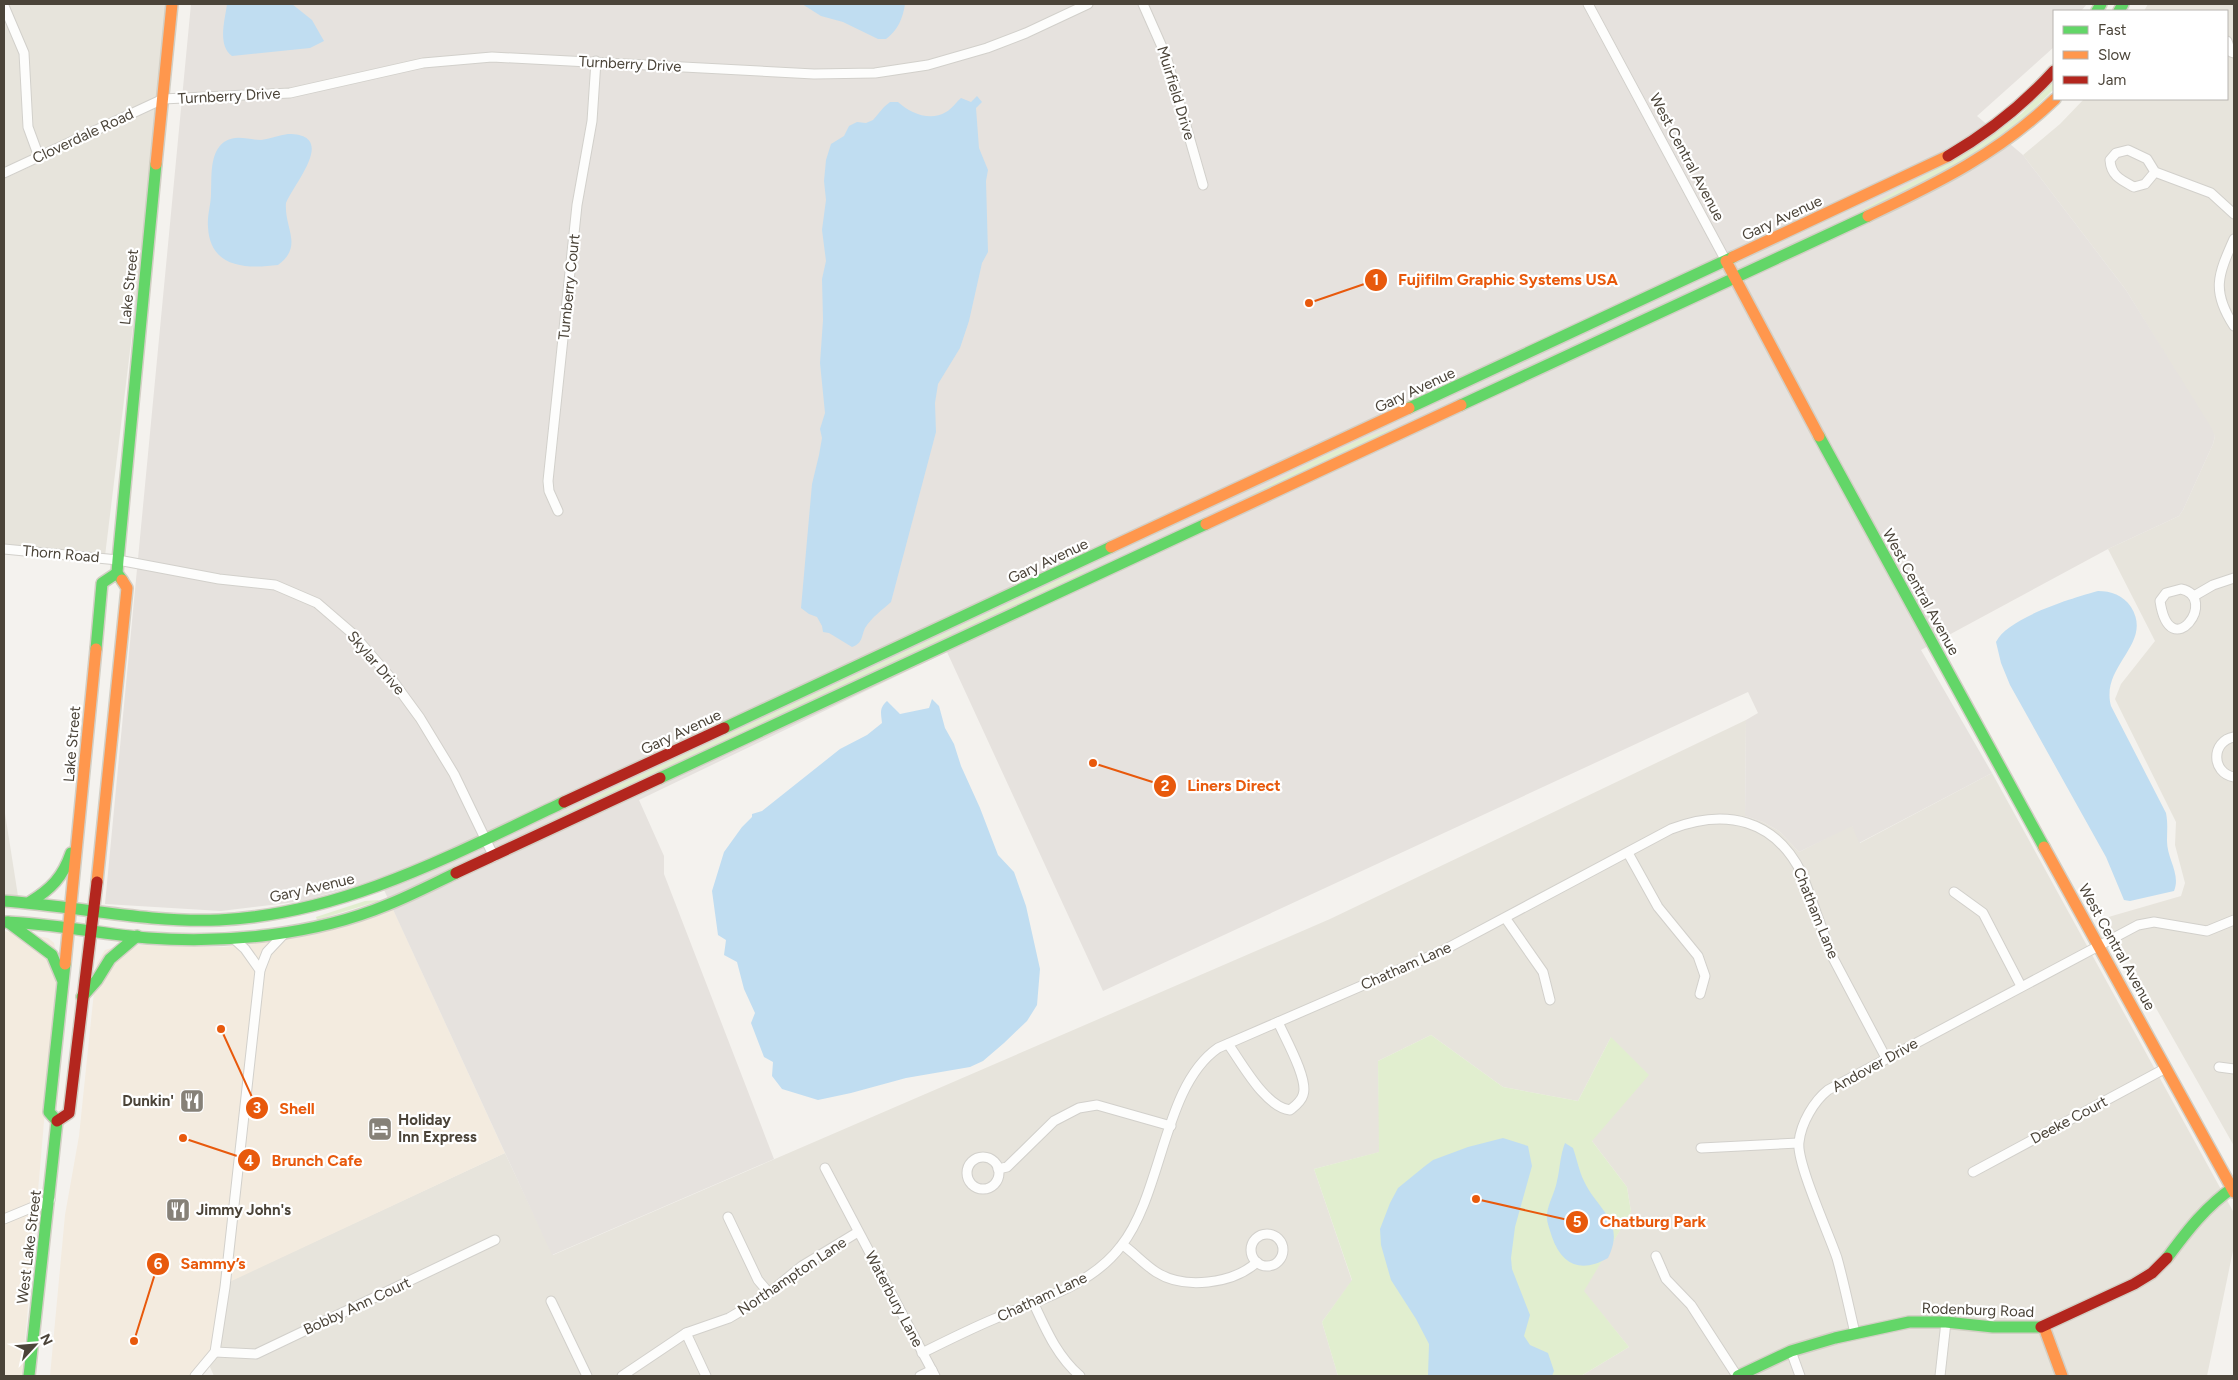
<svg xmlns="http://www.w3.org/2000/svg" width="2238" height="1380" viewBox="0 0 2238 1380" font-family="Figtree,sans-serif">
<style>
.residential{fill:#e7e4dc}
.commercial{fill:#f3ebdf}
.industrial{fill:#e6e2de}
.green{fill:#e1eecf}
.water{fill:#c0ddf1}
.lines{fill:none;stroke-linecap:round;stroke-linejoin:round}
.street-casing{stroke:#d2d0cb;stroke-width:11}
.fast-casing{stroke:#d3cfc5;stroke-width:14}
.slow-casing{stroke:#d3cfc5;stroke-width:14}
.jam-casing{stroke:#d3cfc5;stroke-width:14}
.street{stroke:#fdfdfc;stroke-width:9}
.fast{stroke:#63d668;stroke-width:11}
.slow{stroke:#ff974d;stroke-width:11}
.jam{stroke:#b3261e;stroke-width:11}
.labels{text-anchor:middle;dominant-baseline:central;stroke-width:4.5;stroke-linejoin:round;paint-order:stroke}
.street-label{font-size:15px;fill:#4b4439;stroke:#fff}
.poi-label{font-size:15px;font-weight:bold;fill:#4b4439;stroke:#fff;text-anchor:start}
.leader{fill:none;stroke:#e8590c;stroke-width:2}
.callout-dot{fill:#e8590c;stroke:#fff;stroke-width:2}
.mark-label{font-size:15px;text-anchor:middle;font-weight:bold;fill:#fff}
.callout-label{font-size:16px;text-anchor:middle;font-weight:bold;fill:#e8590c;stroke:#fff;stroke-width:4.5;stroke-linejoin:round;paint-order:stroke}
</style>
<rect width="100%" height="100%" fill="#f4f2ee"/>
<!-- residential -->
<g class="residential">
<polygon points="4,4 168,4 159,97 4,170"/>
<polygon points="2148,4 2234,4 2234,1146 2105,918 2181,896 2185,883 2175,845 2176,822 2115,699 2121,684 2155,641 2108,549 2179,516 2183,510 2213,444 2215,436 2126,290 2023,155 2060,124 2084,99 2227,99 2227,11 2144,11"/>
<polygon points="160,105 105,556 4,544 4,179"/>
<polygon points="1746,720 1745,816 1763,822 1779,831 1799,852 1852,825 1860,843 1992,773 2234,1213 2234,1246 2207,1376 1581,1376 1629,1347 1583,1291 1631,1212 1627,1187 1592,1141 1611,1037 1578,1101 1503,1087 1431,1035 1378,1061 1380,1152 1314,1169 1352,1281 1322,1322 1338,1376 214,1376 210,1367 219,1348 230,1281 505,1153 553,1255 1330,919"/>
<polygon points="4,807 18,896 4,896"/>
</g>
<!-- commercial -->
<g class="commercial">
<polygon points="393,909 505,1153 223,1285 212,1351 192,1376 50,1376 65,1215 79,1136 97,963 105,950 118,946 143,945 224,947 293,938 369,919"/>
<polygon points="4,931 48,938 54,943 58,960 22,1376 4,1376"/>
</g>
<!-- industrial -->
<polygon class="industrial" points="191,4 2087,4 2081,11 2054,11 2054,47 1977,116 2023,155 2126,290 2211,427 2215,436 2213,444 2183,510 2179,516 2108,549 1921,650 1992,773 1859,843 1852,826 1799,852 1779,831 1763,822 1745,816 1746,720 1758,713 1748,692 1103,991 947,652 639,800 664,856 664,874 774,1159 552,1255 379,879 304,901 221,911 105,904"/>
<!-- green -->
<g class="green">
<path d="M 2054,81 L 2054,89 C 1996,150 1935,178 1860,213 L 1860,211 L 1981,144 L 2021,114 Z"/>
<polygon points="1391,429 1392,431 1248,498 1247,497 1315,460 1364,438"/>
<polygon points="1081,572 1087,573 961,632 958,627 1065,577"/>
<polygon points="950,631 952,636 542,828 541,826 613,788"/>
<polygon points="378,900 379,901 317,920 316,917 365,901"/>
<polygon points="1431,1035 1503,1087 1578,1101 1611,1037 1649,1075 1592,1141 1627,1187 1631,1212 1584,1291 1629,1347 1581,1376 1338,1376 1322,1322 1352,1280 1314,1169 1379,1152 1378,1061"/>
</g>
<!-- water -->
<g class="water">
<path d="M 227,4 L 292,4 L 312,20 L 324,41 L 310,48 L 232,56 C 217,45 225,20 227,4 Z"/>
<path d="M 802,4 L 905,4 C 903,18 898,30 886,39 L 878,39 L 843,22 L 821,16 Z"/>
<path d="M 977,96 L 982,102 L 976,108 L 979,148 L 988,170 L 986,181 L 988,252 L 982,263 L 969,321 L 960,348 L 938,384 L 935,403 L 936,432 L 891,602 C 882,610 872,617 865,628 C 861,637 863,643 852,647 L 829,633 L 823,632 L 822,626 L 817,617 L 809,614 L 801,608 L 812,484 L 819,455 L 822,438 L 820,429 L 825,413 L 820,363 L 823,320 L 822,279 L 826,261 L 822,230 L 826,200 L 824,181 L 826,160 L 831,144 L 844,136 L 849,126 L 857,122 L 866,123 L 873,120 L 884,107 L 890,102 L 898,102 C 910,113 930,122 946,112 C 952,109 956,102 961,98 L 971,102 Z"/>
<path d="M 288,134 C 338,134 295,182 286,203 C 284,228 304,246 278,265 C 246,269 210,268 208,227 C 207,215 211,205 211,193 C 212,178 209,153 224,142 C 236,134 248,140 261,140 C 270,139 279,135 288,134 Z"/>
<path d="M 2098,591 C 2111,591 2123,595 2131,607 C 2154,644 2100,665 2111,706 L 2166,813 C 2168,823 2167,831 2167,841 C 2167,859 2181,874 2174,891 L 2130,901 L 2124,900 L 2106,857 L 2010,685 L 2001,663 L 1996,642 C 2007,618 2072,598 2098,591 Z"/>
<path d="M 932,699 L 939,706 L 945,728 L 954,744 L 961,766 L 980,808 L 998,855 L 1014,872 L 1026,906 L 1040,969 L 1037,1005 L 1027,1021 L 1004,1043 L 983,1061 L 970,1067 L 906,1078 L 851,1093 L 818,1100 L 782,1089 L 772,1076 L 773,1062 L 764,1057 L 751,1023 L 755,1013 L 744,989 L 737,962 L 724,955 L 726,940 L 718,935 L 712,891 L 724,852 L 742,827 L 752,817 L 752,814 L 762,811 L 840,749 L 867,735 L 882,723 C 881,713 879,708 887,701 L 900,714 L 929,708 Z"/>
<polygon points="1503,1138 1528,1146 1532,1166 1515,1227 1511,1258 1512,1269 1530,1315 1524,1336 1530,1345 1548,1353 1554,1371 1552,1376 1428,1376 1429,1344 1416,1319 1391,1280 1381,1245 1380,1229 1390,1203 1398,1188 1425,1166 1433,1160 1468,1147"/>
<path d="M 1565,1143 L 1573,1148 C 1577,1159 1579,1171 1584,1181 C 1598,1211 1626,1221 1608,1258 C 1582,1273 1562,1266 1552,1237 C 1550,1230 1546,1221 1547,1214 C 1548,1204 1555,1192 1557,1181 C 1560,1168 1560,1156 1565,1143 Z"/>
</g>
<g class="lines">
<defs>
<g id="street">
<polyline points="1143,4 1166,56 1203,185"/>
<polyline points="1588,4 1726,261"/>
<polyline points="4,6 24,53 28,127 39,157"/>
<polyline points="2227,41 2231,52 2234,53"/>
<path d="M 2155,172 L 2145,184 L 2134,187 C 2121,180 2111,176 2110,160 L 2116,153 L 2128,150 L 2147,159 L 2155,172 L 2211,193 L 2234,214"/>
<polyline points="4,173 163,99 290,93 423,63 492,57 814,74 875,73 928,65 987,48 1026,33 1088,4"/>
<path d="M 2234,239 C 2218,275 2211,291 2234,326"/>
<polyline points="558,511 549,491 548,481 577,205 592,121 596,61"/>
<polyline points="4,549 118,560 219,579 275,585 317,603 353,634 390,677 420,718 454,774 494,857"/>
<path d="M 2181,589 C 2220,597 2170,667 2160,601 L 2166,593 Z"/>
<polyline points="2194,596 2213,585 2234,578"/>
<path d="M 2234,737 C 2211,741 2211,773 2234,777"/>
<polyline points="1628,853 1658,907 1698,956 1705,976 1700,994"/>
<polyline points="1954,892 1983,913 2021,986"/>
<polyline points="1506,919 1543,972 1550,1000"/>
<polyline points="234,939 245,949 260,970"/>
<path d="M 1228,1044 C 1242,1063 1265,1107 1290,1110 C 1295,1106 1301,1102 1303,1095 C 1309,1080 1285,1038 1278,1022"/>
<polyline points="2219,1067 2234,1069"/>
<polyline points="1701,1148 1798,1143"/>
<circle cx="983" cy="1173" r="16"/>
<polyline points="825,1168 935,1376"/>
<polyline points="998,1169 1007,1167 1054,1121 1079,1108 1097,1105 1171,1126"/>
<polyline points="1973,1172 2166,1068"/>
<polyline points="728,1217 758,1280 769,1293"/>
<polyline points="4,1219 50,1200"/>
<circle cx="1267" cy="1250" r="16"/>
<path d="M 1123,1245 C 1134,1253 1144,1264 1156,1272 C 1184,1290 1233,1284 1257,1262"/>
<polyline points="1656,1256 1666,1279 1691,1305 1737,1376"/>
<polyline points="551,1301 587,1376"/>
<path d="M 1033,1302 C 1046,1330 1057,1356 1080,1376"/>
<polyline points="686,1333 706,1376"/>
<path d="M 1855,1333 C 1849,1308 1844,1283 1837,1258 C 1829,1234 1796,1162 1799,1142 C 1801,1123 1814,1101 1828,1090 L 2138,925 L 2154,922 L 2207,931 L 2234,920"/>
<polyline points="1791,1351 1800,1376"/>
<polyline points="215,1352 256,1354 495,1240"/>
<path d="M 922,1353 C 946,1341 970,1329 994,1319 C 1038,1300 1091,1286 1121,1246 C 1163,1193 1163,1086 1218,1048 L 1442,951 L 1671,829 C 1726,808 1775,819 1802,874 L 1832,956 L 1886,1058"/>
<polyline points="195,1376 215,1352 225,1287 260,970 267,952 284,934"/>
<polyline points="622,1376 686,1333 729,1318 746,1308 769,1293 802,1266 858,1232"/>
<polyline points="920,1376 932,1370"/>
<polyline points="1940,1376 1946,1322"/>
</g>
<g id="fast">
<polyline points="2097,11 2101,4"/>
<polyline points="2119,11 2123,4"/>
<polyline points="1461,405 1868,216"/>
<polyline points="1409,408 1733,257"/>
<polyline points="1819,436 2044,847"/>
<polyline points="122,580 117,573 118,560 156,164"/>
<polyline points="96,649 102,583 117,573"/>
<polyline points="724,728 1111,547"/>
<polyline points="660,778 1206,524"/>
<path d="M 4,901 C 76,906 147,923 219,920 C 344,914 454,854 564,802"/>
<path d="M 30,902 C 51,889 63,877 71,853"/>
<path d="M 4,922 C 52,923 99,934 148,938 C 224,944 315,935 387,905 C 410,896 433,884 456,873"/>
<polyline points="8,922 52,955 62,979"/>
<polyline points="82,997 97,980 110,959 137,936"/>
<path d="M 2167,1258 C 2187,1231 2206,1206 2234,1187"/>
<polyline points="29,1376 57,1121 49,1112 65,964"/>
<polyline points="1738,1376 1791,1351 1835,1338 1909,1322 1946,1322 1993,1327 2041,1327"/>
</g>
<g id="slow">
<polyline points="156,164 172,4"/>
<path d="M 1868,216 C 1938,183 1999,153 2055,99"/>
<polyline points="1733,257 1948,156"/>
<polyline points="1726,261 1819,436"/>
<polyline points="1206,524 1461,405"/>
<polyline points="1111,547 1409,408"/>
<polyline points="2044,847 2234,1192"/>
<polyline points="97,882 127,588 122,580"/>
<polyline points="65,964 96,649"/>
<polyline points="2044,1327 2062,1376"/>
</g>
<g id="jam">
<path d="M 1948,156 C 1988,133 2023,105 2054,71"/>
<polyline points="564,802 724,728"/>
<polyline points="456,873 660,778"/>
<polyline points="57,1121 69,1113 97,882"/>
<polyline points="2041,1327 2134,1284 2152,1273 2167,1258"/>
</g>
</defs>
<!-- street casing -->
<use href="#street" class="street-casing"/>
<!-- fast casing -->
<use href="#fast" class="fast-casing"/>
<!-- slow casing -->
<use href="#slow" class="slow-casing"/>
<!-- jam casing -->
<use href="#jam" class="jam-casing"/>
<!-- street -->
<use href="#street" class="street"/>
<!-- fast -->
<use href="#fast" class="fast"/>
<!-- slow -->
<use href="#slow" class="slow"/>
<!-- jam -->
<use href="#jam" class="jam"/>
</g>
<!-- icons -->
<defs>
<symbol id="restaurant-square" viewBox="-11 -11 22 22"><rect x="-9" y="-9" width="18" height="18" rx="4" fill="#868178" stroke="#fff"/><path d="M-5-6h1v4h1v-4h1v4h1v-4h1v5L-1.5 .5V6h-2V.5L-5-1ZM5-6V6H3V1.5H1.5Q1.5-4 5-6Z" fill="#fff"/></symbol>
<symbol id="hotel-square" viewBox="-11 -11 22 22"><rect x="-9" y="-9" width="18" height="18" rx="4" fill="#868178" stroke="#fff"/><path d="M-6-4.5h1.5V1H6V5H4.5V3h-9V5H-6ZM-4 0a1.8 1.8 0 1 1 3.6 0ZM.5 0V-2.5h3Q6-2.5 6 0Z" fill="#fff"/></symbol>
</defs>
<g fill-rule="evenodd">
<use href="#restaurant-square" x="178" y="1087" width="28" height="28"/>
<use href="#hotel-square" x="366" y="1115" width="28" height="28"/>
<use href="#restaurant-square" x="164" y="1196" width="28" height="28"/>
</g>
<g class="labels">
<!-- street labels -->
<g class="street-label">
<text transform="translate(630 64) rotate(3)">Turnberry Drive</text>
<text transform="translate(1176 93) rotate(73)">Muirfield Drive</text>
<text transform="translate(229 96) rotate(-3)">Turnberry Drive</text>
<text transform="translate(83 136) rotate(-25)">Cloverdale Road</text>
<text transform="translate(1687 157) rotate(62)">West Central Avenue</text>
<text transform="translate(1782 218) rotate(-25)">Gary Avenue</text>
<text transform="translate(129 287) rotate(-84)">Lake Street</text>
<text transform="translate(569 287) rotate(-84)">Turnberry Court</text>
<text transform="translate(1415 390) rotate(-25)">Gary Avenue</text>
<text transform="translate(61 554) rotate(5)">Thorn Road</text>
<text transform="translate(1048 561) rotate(-25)">Gary Avenue</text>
<text transform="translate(1921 592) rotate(61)">West Central Avenue</text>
<text transform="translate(376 663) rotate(49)">Skylar Drive</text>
<text transform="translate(681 732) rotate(-25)">Gary Avenue</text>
<text transform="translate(72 744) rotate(-85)">Lake Street</text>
<text transform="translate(312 888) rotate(-13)">Gary Avenue</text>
<text transform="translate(1816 913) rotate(68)">Chatham Lane</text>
<text transform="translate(2117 947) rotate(61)">West Central Avenue</text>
<text transform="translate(1406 966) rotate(-24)">Chatham Lane</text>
<text transform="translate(1875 1065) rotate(-29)">Andover Drive</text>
<text transform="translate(2069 1120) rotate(-28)">Deeke Court</text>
<text transform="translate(29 1247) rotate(-83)">West Lake Street</text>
<text transform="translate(792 1276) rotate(-34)">Northampton Lane</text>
<text transform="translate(1042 1297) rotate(-25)">Chatham Lane</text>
<text transform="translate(894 1299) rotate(62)">Waterbury Lane</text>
<text transform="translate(357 1306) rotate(-25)">Bobby Ann Court</text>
<text transform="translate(1978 1310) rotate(2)">Rodenburg Road</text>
</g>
<!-- poi labels -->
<g class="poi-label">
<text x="174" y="1101" text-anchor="end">Dunkin'</text>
<text x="398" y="1120">Holiday<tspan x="398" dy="17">Inn Express</tspan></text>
<text x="196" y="1210">Jimmy John's</text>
</g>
</g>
<!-- callouts -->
<path class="leader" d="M1309 303L1376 280M1093 763L1165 786M221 1029L257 1108M183 1138L249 1160M1476 1199L1577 1222M134 1341L158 1264"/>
<g class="callout-dot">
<circle cx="1309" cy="303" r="5"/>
<circle cx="1093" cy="763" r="5"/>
<circle cx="221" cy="1029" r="5"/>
<circle cx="183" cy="1138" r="5"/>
<circle cx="1476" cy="1199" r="5"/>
<circle cx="134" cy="1341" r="5"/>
<circle cx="1376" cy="280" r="12"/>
<circle cx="1165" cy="786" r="12"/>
<circle cx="257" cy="1108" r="12"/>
<circle cx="249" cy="1160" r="12"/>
<circle cx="1577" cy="1222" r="12"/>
<circle cx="158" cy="1264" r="12"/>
</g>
<g class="mark-label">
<text x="1376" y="285">1</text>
<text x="1165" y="791">2</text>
<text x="257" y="1113">3</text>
<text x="249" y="1166">4</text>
<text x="1577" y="1227">5</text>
<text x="158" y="1269">6</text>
</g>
<g class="callout-label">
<text x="1508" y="285">Fujifilm Graphic Systems USA</text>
<text x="1234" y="791">Liners Direct</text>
<text x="297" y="1114">Shell</text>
<text x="317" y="1166">Brunch Cafe</text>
<text x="1653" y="1227">Chatburg Park</text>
<text x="213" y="1269">Sammy’s</text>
</g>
<!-- border -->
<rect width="2238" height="1380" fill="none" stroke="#4b4439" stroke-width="10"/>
<!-- legend -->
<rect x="2053" y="10" width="175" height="90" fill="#ffffff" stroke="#b7b4b0"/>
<rect x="2063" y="26" width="25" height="8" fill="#63d668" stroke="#b7b4b0"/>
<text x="2098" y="35" font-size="15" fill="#4b4439">Fast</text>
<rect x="2063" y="51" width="25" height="8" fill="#ff974d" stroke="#b7b4b0"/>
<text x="2098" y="60" font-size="15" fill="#4b4439">Slow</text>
<rect x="2063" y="76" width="25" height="8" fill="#b3261e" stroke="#b7b4b0"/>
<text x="2098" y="85" font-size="15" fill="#4b4439">Jam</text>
<!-- north arrow -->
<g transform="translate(35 1345) rotate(64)" stroke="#ffffff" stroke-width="4" paint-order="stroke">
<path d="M0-4L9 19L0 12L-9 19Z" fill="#4b4439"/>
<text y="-8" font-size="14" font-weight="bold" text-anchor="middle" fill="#4b4439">N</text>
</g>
</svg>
